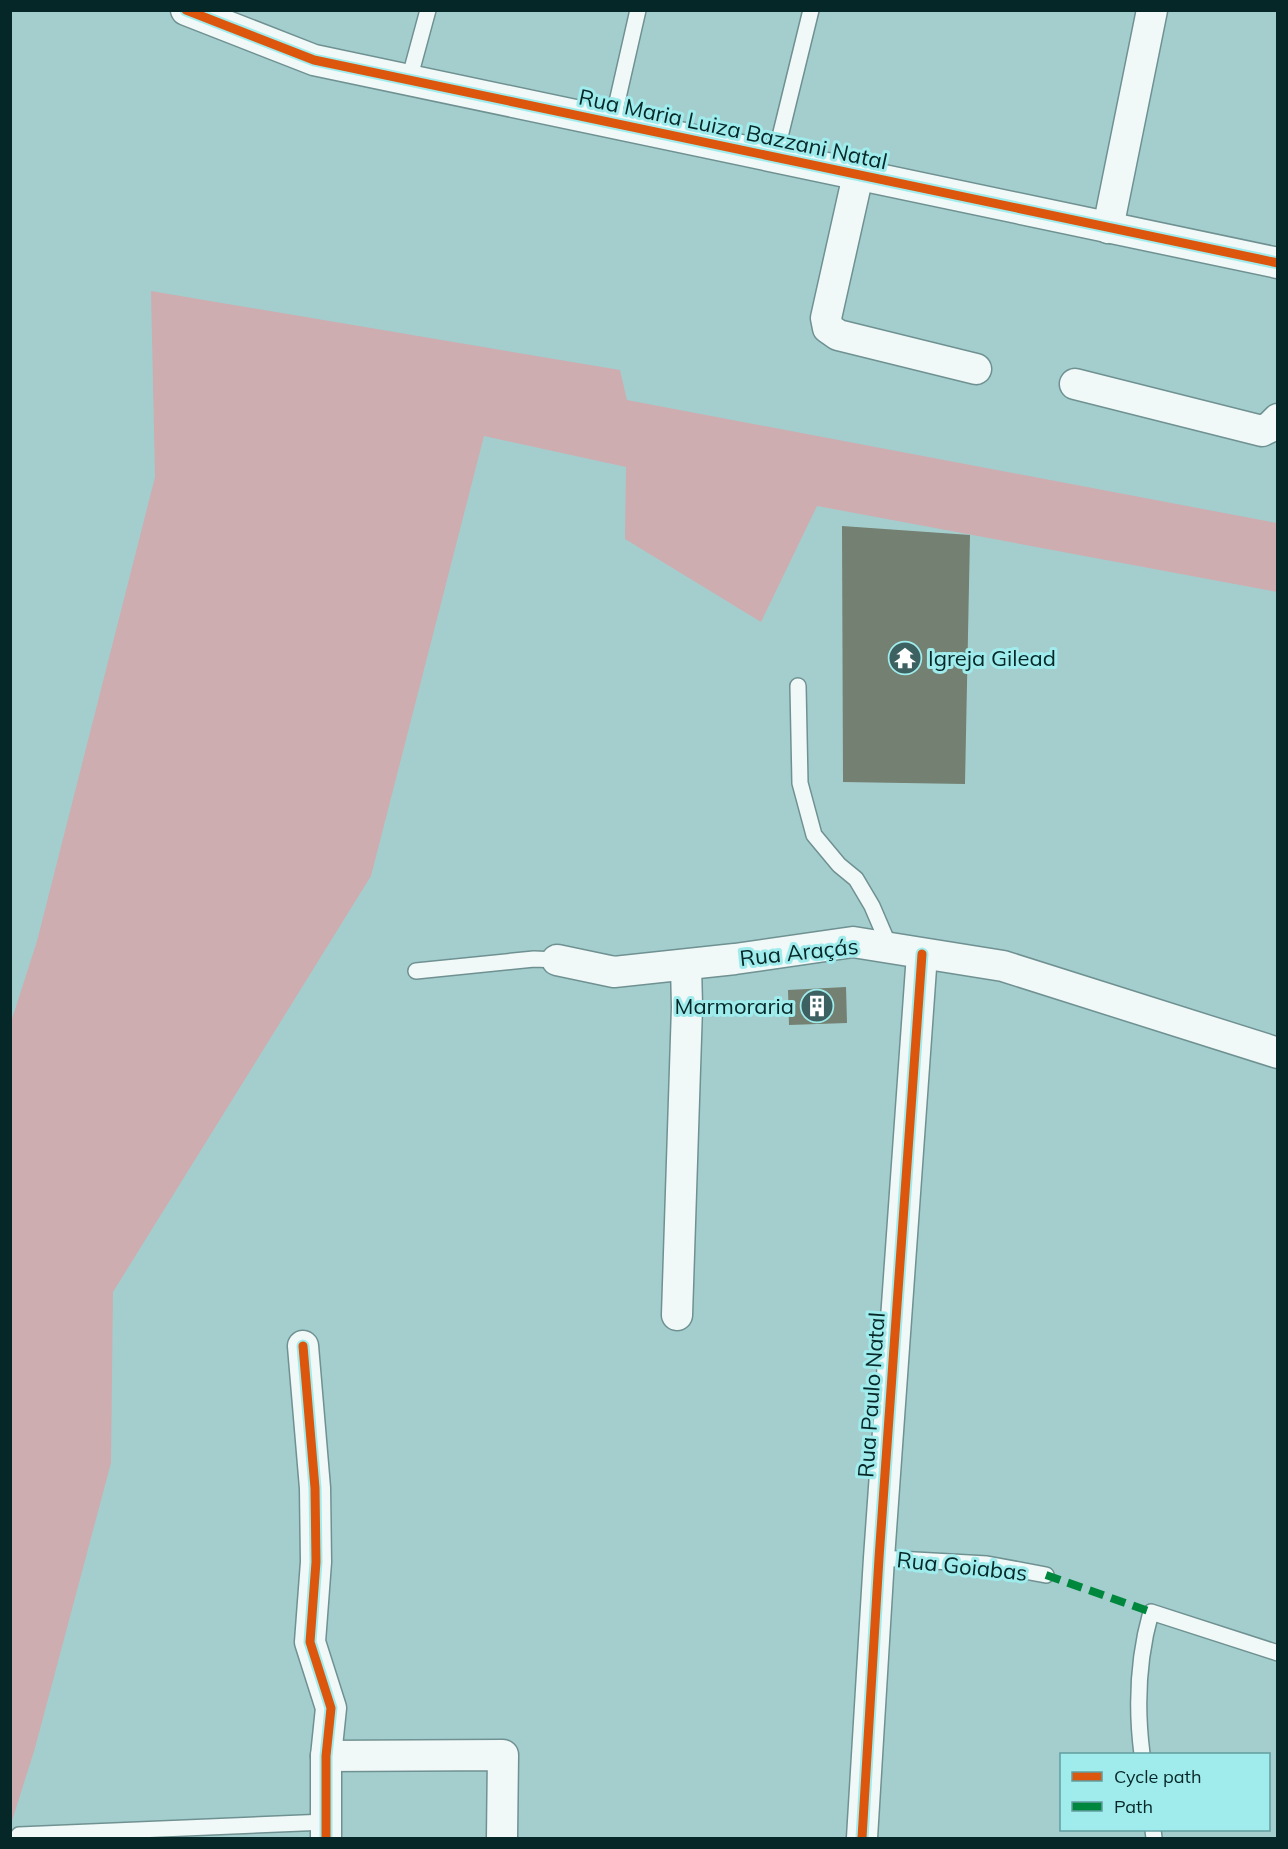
<svg xmlns="http://www.w3.org/2000/svg" width="1288" height="1849" viewBox="0 0 1288 1849" font-family="Mulish,sans-serif">
<style>
.green{fill:#cdadb0}
.building{fill:#748071}
.lines{fill:none;stroke-linecap:round;stroke-linejoin:round}
.lane-casing{stroke:#6f9191;stroke-width:18}
.street-casing{stroke:#6f9191;stroke-width:33}
.lane{stroke:#f1f8f8;stroke-width:15}
.street{stroke:#f1f8f8;stroke-width:30}
.quiet{stroke:#00873e;stroke-width:8;stroke-dasharray:15 8;stroke-linecap:butt}
.cycleway-casing{stroke:#a0eced;stroke-width:13}
.cycleway{stroke:#dd560d;stroke-width:9}
.labels{text-anchor:middle;dominant-baseline:central;stroke-width:6;stroke-linejoin:round;paint-order:stroke}
.street-label{font-size:22px;fill:#052727;stroke:#a0eced}
.poi-label{font-size:22px;fill:#052727;stroke:#a0eced;text-anchor:start}
</style>
<rect width="100%" height="100%" fill="#a4cece"/>
<!-- green -->
<polygon class="green" points="151,291 620,370 627,400 1277,523 1277,592 817,506 761,622 625,539 626,467 484,436 371,876 113,1292 111,1463 35,1748 11,1824 11,1022 37,941 155,477"/>
<!-- building -->
<g class="building">
<polygon points="842,526 970,535 965,784 843,782"/>
<polygon points="846,987 847,1023 789,1025 788,990"/>
</g>
<g class="lines">
<defs>
<g id="lane">
<polyline points="409,80 428,10"/>
<polyline points="612,124 638,10"/>
<polyline points="775,157 811,10"/>
<polyline points="798,686 800,783 814,835 839,865 856,879 872,906 890,948"/>
<polyline points="416,971 534,959 557,960"/>
<polyline points="879,1558 987,1564 1046,1575"/>
<path d="M 1142,1754 C 1136,1707 1138,1658 1151,1612 L 1278,1653"/>
<polyline points="1153,1830 1154,1838"/>
<polyline points="17,1838 19,1835 326,1822"/>
</g>
<g id="street">
<polyline points="186,10 314,60 1278,263"/>
<polyline points="858,175 826,318 828,328 838,335 976,369"/>
<polyline points="1108,228 1152,10"/>
<polyline points="1075,384 1262,431 1270,427 1278,419"/>
<polyline points="557,960 614,972 735,959 853,942 1003,966 1278,1053"/>
<polyline points="677,1315 687,1007 686,965"/>
<polyline points="303,1346 315,1488 316,1562 310,1642 331,1708 326,1756 326,1838"/>
<polyline points="326,1756 503,1755 502,1838"/>
<polyline points="862,1838 879,1558 922,954"/>
</g>
</defs>
<!-- lane casing -->
<use href="#lane" class="lane-casing"/>
<!-- street casing -->
<use href="#street" class="street-casing"/>
<!-- lane -->
<use href="#lane" class="lane"/>
<!-- street -->
<use href="#street" class="street"/>
<!-- quiet -->
<polyline class="quiet" points="1046,1575 1151,1612"/>
<defs>
<g id="cycleway">
<polyline points="186,10 314,60 1278,263"/>
<polyline points="303,1346 315,1488 316,1562 310,1642 331,1708 326,1756 326,1838"/>
<polyline points="862,1838 879,1558 922,954"/>
</g>
</defs>
<!-- cycleway casing -->
<use href="#cycleway" class="cycleway-casing"/>
<!-- cycleway -->
<use href="#cycleway" class="cycleway"/>
</g>
<!-- icons -->
<defs>
<symbol id="temple-disc" viewBox="-11 -11 22 22"><circle r="9.5" fill="#3d6161" stroke="#a0eced"/><path d="M0-6L5-2H3V0L6.5 2.5H4V6H1.5V3h-3V6H-4V2.5H-6.5L-3 0V-2H-5Z" fill="#fff"/></symbol>
<symbol id="building-disc" viewBox="-11 -11 22 22"><circle r="9.5" fill="#3d6161" stroke="#a0eced"/><path d="M-4-6H4V6H1V3H-1V6H-4ZM-2.5-4.3h1.7v1.8h-1.7ZM.8-4.3h1.7v1.8H.8ZM-2.5-1h1.7V.8h-1.7ZM.8-1h1.7V.8H.8Z" fill="#fff"/></symbol>
</defs>
<g fill-rule="evenodd">
<use href="#temple-disc" x="886" y="639" width="38" height="38"/>
<use href="#building-disc" x="798" y="987" width="38" height="38"/>
</g>
<g class="labels">
<!-- street labels -->
<g class="street-label">
<text transform="translate(733 129) rotate(12)">Rua Maria Luiza Bazzani Natal</text>
<text transform="translate(799 952) rotate(-6)">Rua Araçás</text>
<text transform="translate(871 1395) rotate(-86)">Rua Paulo Natal</text>
<text transform="translate(962 1566) rotate(6)">Rua Goiabas</text>
</g>
<!-- poi labels -->
<g class="poi-label">
<text x="928" y="658">Igreja Gilead</text>
<text x="794" y="1006" text-anchor="end">Marmoraria</text>
</g>
</g>
<!-- border -->
<rect width="1288" height="1849" fill="none" stroke="#052727" stroke-width="24"/>
<!-- legend -->
<rect x="1060" y="1753" width="210" height="78" fill="#a0eced" stroke="#629d9e" stroke-width="1.5"/>
<rect x="1072" y="1772" width="30" height="9" fill="#dd560d" stroke="#629d9e" stroke-width="1.5"/>
<text x="1114" y="1783" font-size="18" fill="#052727">Cycle path</text>
<rect x="1072" y="1802" width="30" height="9" fill="#00873e" stroke="#629d9e" stroke-width="1.5"/>
<text x="1114" y="1813" font-size="18" fill="#052727">Path</text>
</svg>
